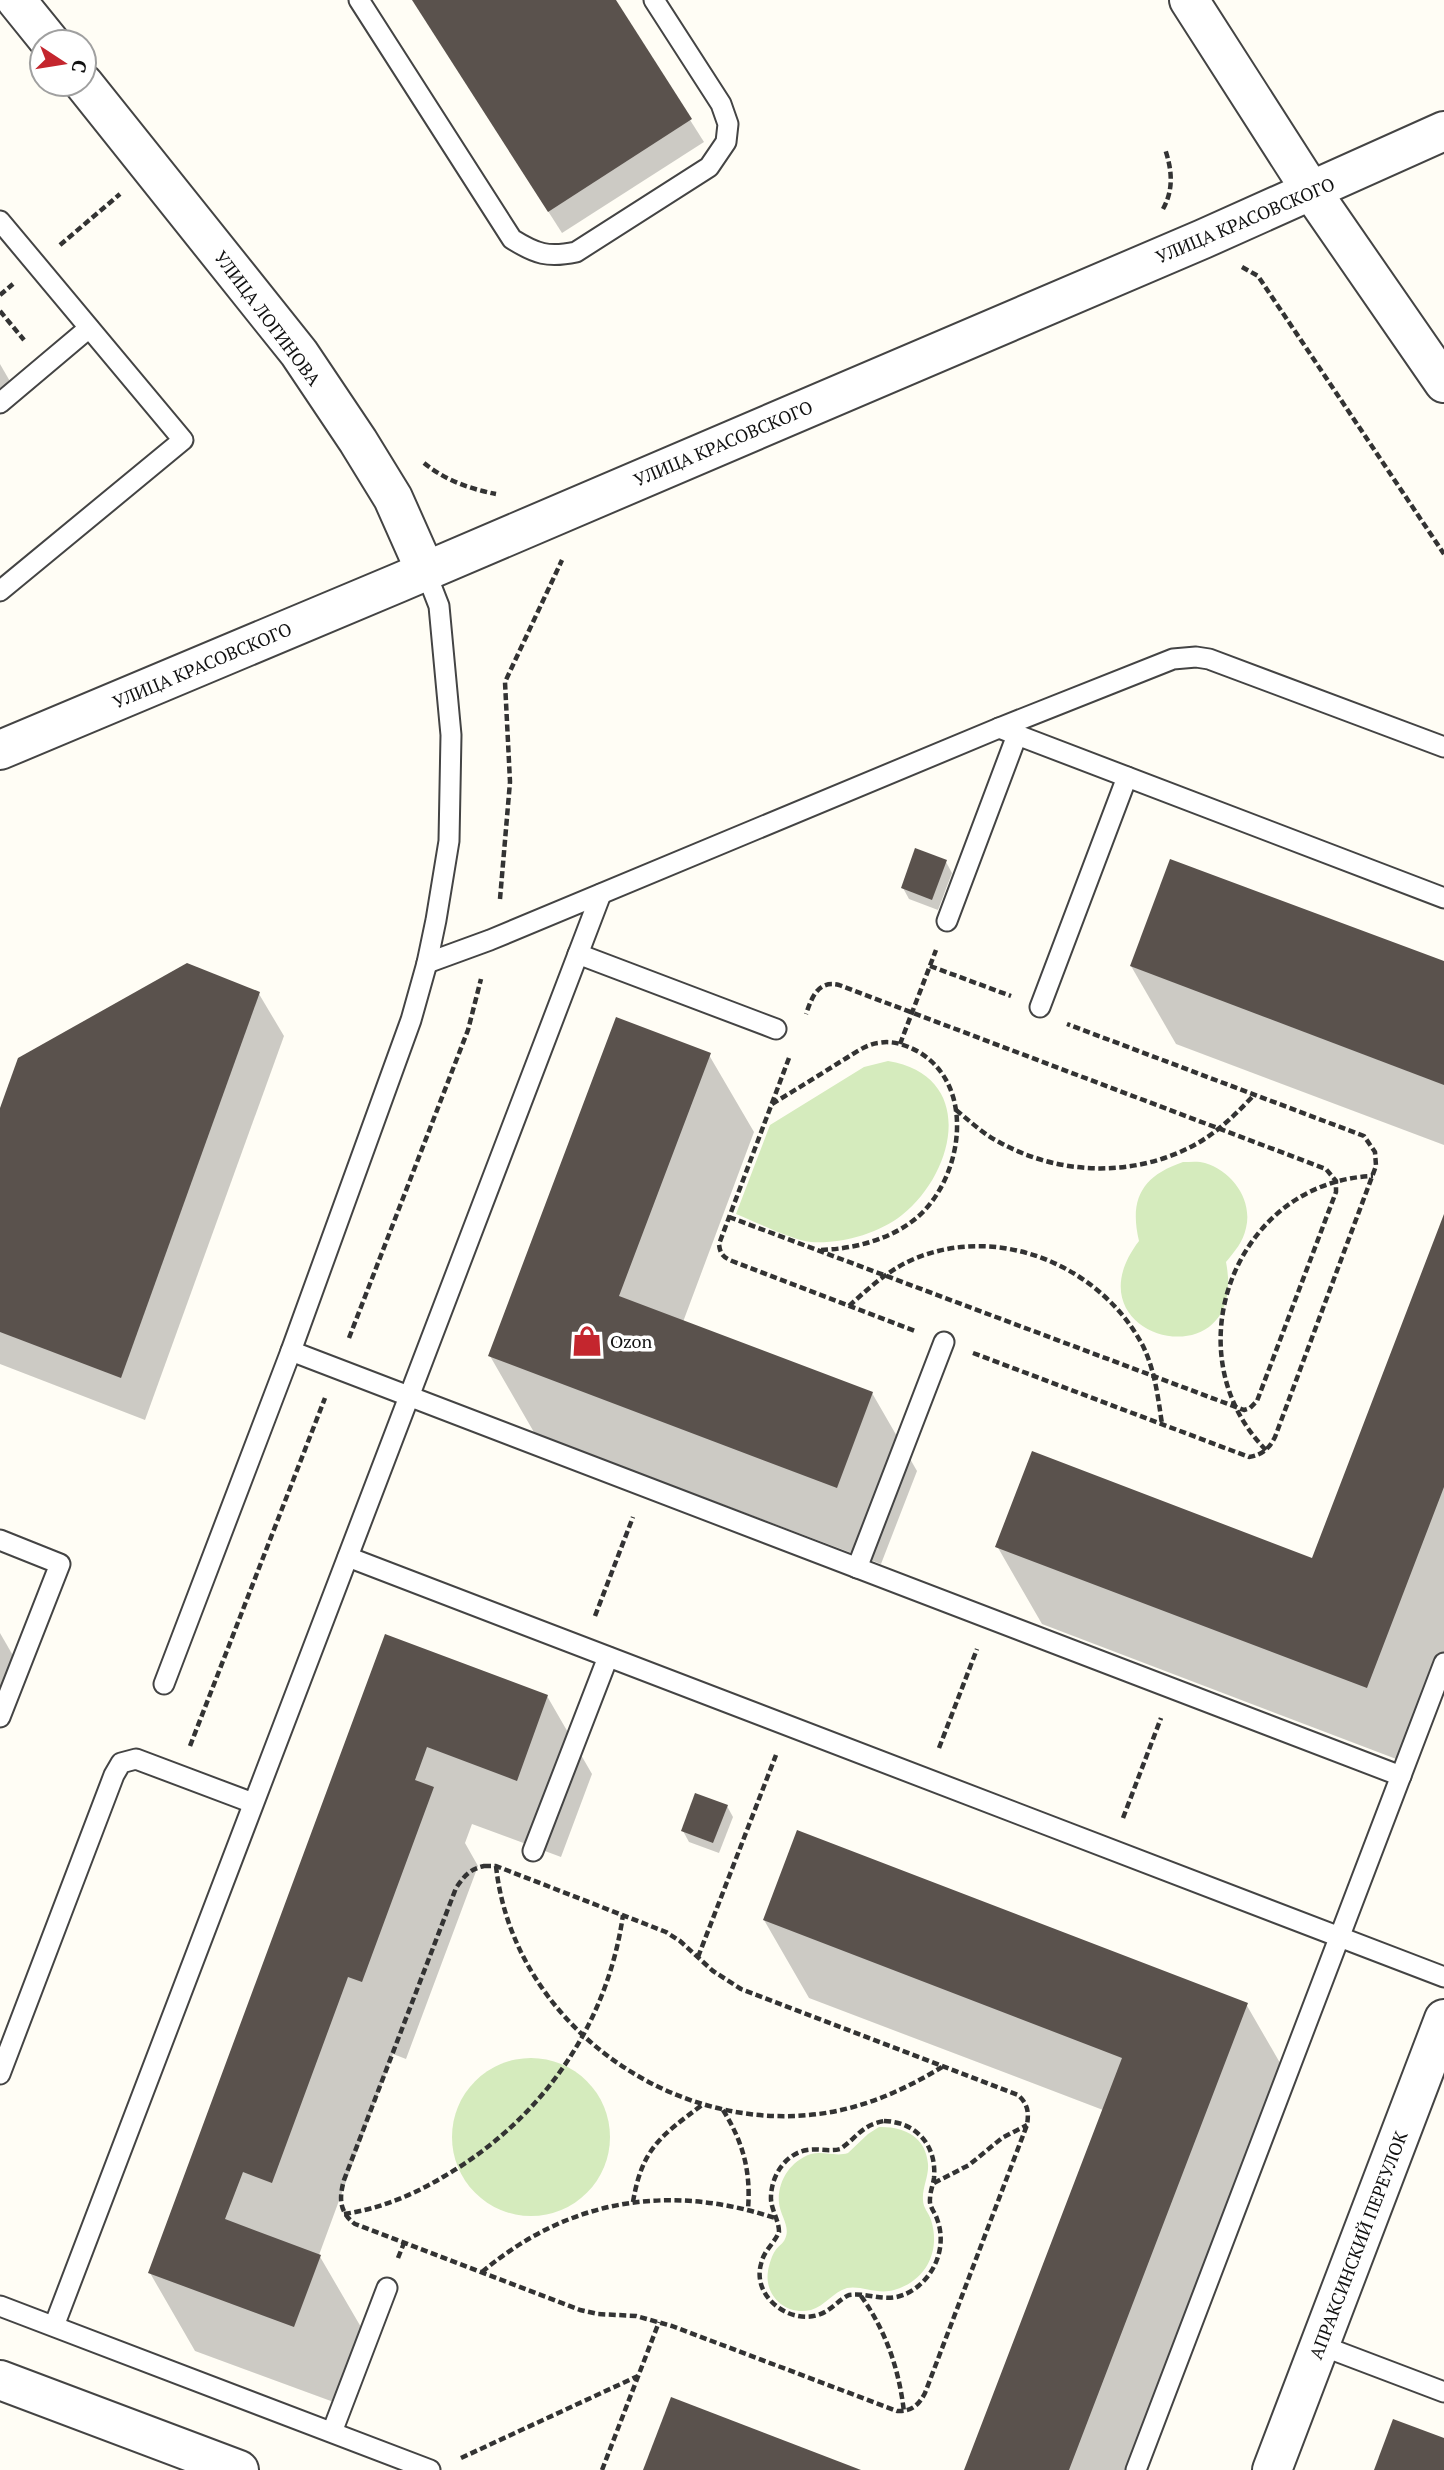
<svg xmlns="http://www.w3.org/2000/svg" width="1444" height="2470" viewBox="0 0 1444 2470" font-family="'PT Serif',serif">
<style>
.green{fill:#d5ebbd}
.shadow{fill:#0003}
.building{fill:#5a524d}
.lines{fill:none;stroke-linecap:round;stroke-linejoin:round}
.service-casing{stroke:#444;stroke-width:23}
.minor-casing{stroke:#444;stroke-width:42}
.path{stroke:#333;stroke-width:4.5;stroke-dasharray:7 3.5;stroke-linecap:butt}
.service{stroke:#fff;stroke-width:19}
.minor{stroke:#fff;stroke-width:38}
.labels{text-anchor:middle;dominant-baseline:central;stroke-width:7;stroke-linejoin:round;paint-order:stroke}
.street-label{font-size:18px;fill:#111;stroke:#fff}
.poi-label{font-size:18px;fill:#111;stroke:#fff;text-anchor:start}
</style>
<rect width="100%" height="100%" fill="#fffdf5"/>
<!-- green -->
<g class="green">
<path d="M 888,1061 C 977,1076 956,1172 902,1215 C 878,1234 841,1244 811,1242 C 792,1240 756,1222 736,1214 L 770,1125 L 864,1067 Z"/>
<path d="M 1183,1162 C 1190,1162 1199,1161 1205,1163 C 1232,1171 1253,1200 1246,1228 C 1243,1242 1235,1251 1226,1262 C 1250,1385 1063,1340 1139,1241 C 1129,1199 1142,1176 1183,1162 Z"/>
<circle cx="531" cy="2137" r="79"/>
<path d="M 879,2127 C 904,2126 926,2137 928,2164 C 929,2176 922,2188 923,2200 C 923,2208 929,2213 931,2220 C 941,2251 926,2281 894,2290 C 877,2295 861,2285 847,2288 C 833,2292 825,2306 811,2310 C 786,2316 764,2296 768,2271 C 769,2265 772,2255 775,2251 C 778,2246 783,2244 785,2239 C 791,2227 780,2215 779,2203 C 777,2182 790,2161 811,2154 C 824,2151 836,2157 848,2153 L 868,2134 Z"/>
</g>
<!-- shadow -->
<g class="shadow">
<polygon points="413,0 614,0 704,142 562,233"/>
<polygon points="0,364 19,397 0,412"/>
<polygon points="946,862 952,873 938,910 909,899 903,888"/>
<polygon points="1444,964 1444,1145 1176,1044 1131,966"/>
<polygon points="259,994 284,1036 145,1420 0,1364 0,1113"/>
<polygon points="709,1055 754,1132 683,1322 872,1393 917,1471 881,1564 535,1434 490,1356"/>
<polygon points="1444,1218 1444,1681 1412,1765 1042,1624 997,1546 1313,1560"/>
<polygon points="0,1633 15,1659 0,1696"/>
<polygon points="386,1636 547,1696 592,1774 561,1857 472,1824 465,1843 478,1866 406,2059 393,2054 319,2255 365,2334 339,2404 195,2351 150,2273"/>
<polygon points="727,1806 733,1817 719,1853 689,1842 683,1831"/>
<polygon points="764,1920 1246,2004 1291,2082 1143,2470 966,2470 1103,2110 809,1998"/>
</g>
<!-- building -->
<g class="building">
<polygon points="412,0 616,0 692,119 548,212"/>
<polygon points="915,848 947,860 932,900 901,888"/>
<polygon points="1170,859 1444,961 1444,1085 1130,966"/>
<polygon points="187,963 260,992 121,1378 0,1332 0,1108 18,1058"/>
<polygon points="616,1017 711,1053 619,1296 873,1392 837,1488 488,1356"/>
<polygon points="1444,1214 1444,1487 1367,1688 995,1547 1032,1451 1312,1558"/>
<polygon points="385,1634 548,1695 517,1781 427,1747 415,1780 434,1787 362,1982 348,1977 272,2183 243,2172 225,2219 321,2255 294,2327 148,2273"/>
<polygon points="695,1793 728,1805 713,1843 681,1831"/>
<polygon points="797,1830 1248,2003 1069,2470 964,2470 1122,2058 763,1920"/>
<polygon points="671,2397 861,2470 643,2470"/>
<polygon points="1393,2419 1444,2438 1444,2470 1374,2470"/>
</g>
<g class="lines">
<defs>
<g id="service">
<path d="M 359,0 L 512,239 C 536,254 548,258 576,252 L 709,167 L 726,142 L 728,124 L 721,104 L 654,0"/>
<polyline points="0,221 183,440 0,591"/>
<polyline points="0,403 89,328"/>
<polyline points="999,728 1444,898"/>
<polyline points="947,921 1017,735"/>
<polyline points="578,954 776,1029"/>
<polyline points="427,963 490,940 999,728 1173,659 1196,657 1209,659 1444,747"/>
<polyline points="1040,1007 1127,777"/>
<polyline points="291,1351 411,1020 427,963 436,920 449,841 451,735 439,606 425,570"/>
<polyline points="0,1540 60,1564 0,1717"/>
<polyline points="348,1557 1444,1977"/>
<polyline points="857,1568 944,1342"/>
<polyline points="164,1684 291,1351 1401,1776"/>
<polyline points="533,1851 608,1657"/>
<polyline points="0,2074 114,1775 121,1763 136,1759 253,1803"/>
<polyline points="0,2306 430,2470"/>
<polyline points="54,2326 601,894"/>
<polyline points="1320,2345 1444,2392"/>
<polyline points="332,2432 387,2288"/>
<polyline points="1136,2470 1444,1663"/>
</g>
<g id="minor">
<polyline points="16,0 50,42"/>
<polyline points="1189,0 1312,192 1444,383"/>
<polyline points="84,84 299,353 358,441 393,498 425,570"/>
<polyline points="0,750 398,583 1203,239 1444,131"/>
<polyline points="0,2380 239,2470"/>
<polyline points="1272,2470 1444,2019"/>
</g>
</defs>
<!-- service casing -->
<use href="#service" class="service-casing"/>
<!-- minor casing -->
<use href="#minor" class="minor-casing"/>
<!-- path -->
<g class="path">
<path d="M 1163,209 C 1174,189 1172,170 1165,149"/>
<polyline points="60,245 120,194"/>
<polyline points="1242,267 1258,276 1444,554"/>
<polyline points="0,295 13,284"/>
<polyline points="0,311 24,340"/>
<path d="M 424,463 C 445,480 470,489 496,494"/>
<polyline points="500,899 510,782 505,682 562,560"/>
<polyline points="930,966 1011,996"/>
<polyline points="900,1044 936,950"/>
<path d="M 789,1058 L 719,1244 C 720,1254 723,1257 732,1261 L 915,1331"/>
<path d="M 772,1104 C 795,1090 818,1076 840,1062 C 852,1055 864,1045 878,1043 C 893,1040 906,1045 919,1052 C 975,1086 963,1171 923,1212 C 897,1238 856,1249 820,1250"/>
<path d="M 956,1110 C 970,1121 983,1134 999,1142 C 1060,1176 1136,1178 1198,1143 C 1220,1130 1237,1113 1254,1095"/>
<path d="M 729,1217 L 1244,1410 L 1250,1408 L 1257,1401 L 1336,1192 L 1336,1181 L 1326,1169 L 839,985 C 818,980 812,997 806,1014"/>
<path d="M 849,1306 C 869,1288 888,1270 914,1259 C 999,1223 1101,1266 1143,1346 C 1155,1371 1158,1397 1162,1424"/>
<polyline points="349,1338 468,1030 481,979"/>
<path d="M 973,1353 L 1249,1457 C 1262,1455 1269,1449 1275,1437 L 1376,1166 L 1375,1152 L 1364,1136 L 1067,1024"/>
<path d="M 1266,1450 C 1170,1353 1236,1181 1373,1176"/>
<polyline points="595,1616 633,1517"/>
<polyline points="190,1746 325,1398"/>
<polyline points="939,1748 977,1649"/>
<polyline points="1123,1818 1161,1718"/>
<path d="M 484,1866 L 496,1866 L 666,1932 L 680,1941 L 713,1971 L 741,1989 L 1018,2095 C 1028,2104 1029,2112 1027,2125 L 925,2393 C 919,2405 911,2412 897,2411 L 672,2326 L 636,2316 L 598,2314 L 580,2310 L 355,2224 C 339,2212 339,2198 344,2180 L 456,1888 C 464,1876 470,1869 484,1866 Z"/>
<path d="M 496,1866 C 512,2016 660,2129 809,2115 C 857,2111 901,2092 942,2067"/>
<polyline points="698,1957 776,1755"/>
<path d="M 723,2110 C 743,2142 751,2171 748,2209"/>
<path d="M 884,2121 C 916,2122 937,2145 934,2178 C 933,2185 930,2192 930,2199 C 929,2207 935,2212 937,2219 C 947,2245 936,2275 913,2290 C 888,2306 873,2292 849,2295 C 838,2300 831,2311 818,2315 C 788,2324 752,2296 761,2264 C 764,2250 774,2244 779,2232 C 779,2221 772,2211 771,2200 C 770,2178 784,2154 807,2150 C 818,2148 829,2152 840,2149 C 858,2137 860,2126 884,2121 Z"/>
<polyline points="934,2183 969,2165 1002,2138 1027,2125"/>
<path d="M 633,2202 C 642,2148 661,2136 702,2105"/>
<path d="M 344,2214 C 379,2209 413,2195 443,2177 C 540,2121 607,2027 623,1915"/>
<polyline points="398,2258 404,2243"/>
<path d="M 482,2272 C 569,2199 668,2183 775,2218"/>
<path d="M 861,2296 C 886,2331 899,2369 904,2412"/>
<polyline points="461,2458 638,2376"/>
<polyline points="602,2470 659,2322"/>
</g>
<!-- service -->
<use href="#service" class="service"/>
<!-- minor -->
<use href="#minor" class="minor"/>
</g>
<!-- icons -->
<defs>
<symbol id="shop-bare" viewBox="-9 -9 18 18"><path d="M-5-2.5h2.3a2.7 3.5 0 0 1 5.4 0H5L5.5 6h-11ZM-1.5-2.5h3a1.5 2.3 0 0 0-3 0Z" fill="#c4262e" stroke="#fff" stroke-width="2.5" paint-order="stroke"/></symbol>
</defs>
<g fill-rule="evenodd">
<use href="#shop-bare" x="565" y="1319" width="44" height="44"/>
</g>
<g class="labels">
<!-- street labels -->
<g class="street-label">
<text transform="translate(1245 220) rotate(-23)">УЛИЦА КРАСОВСКОГО</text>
<text transform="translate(268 318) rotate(53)">УЛИЦА ЛОГИНОВА</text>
<text transform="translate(723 443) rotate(-23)">УЛИЦА КРАСОВСКОГО</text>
<text transform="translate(202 665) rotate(-23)">УЛИЦА КРАСОВСКОГО</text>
<text transform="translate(1358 2245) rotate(-69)">АПРАКСИНСКИЙ ПЕРЕУЛОК</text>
</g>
<!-- poi labels -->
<g class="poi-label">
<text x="610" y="1341">Ozon</text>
</g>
</g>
<!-- north arrow -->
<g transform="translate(63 63) rotate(102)"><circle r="33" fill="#ffffff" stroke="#a0a0a0" stroke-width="2"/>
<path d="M0-5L12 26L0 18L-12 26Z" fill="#c4262e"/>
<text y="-10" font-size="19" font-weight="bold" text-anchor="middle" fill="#111111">С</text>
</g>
</svg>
